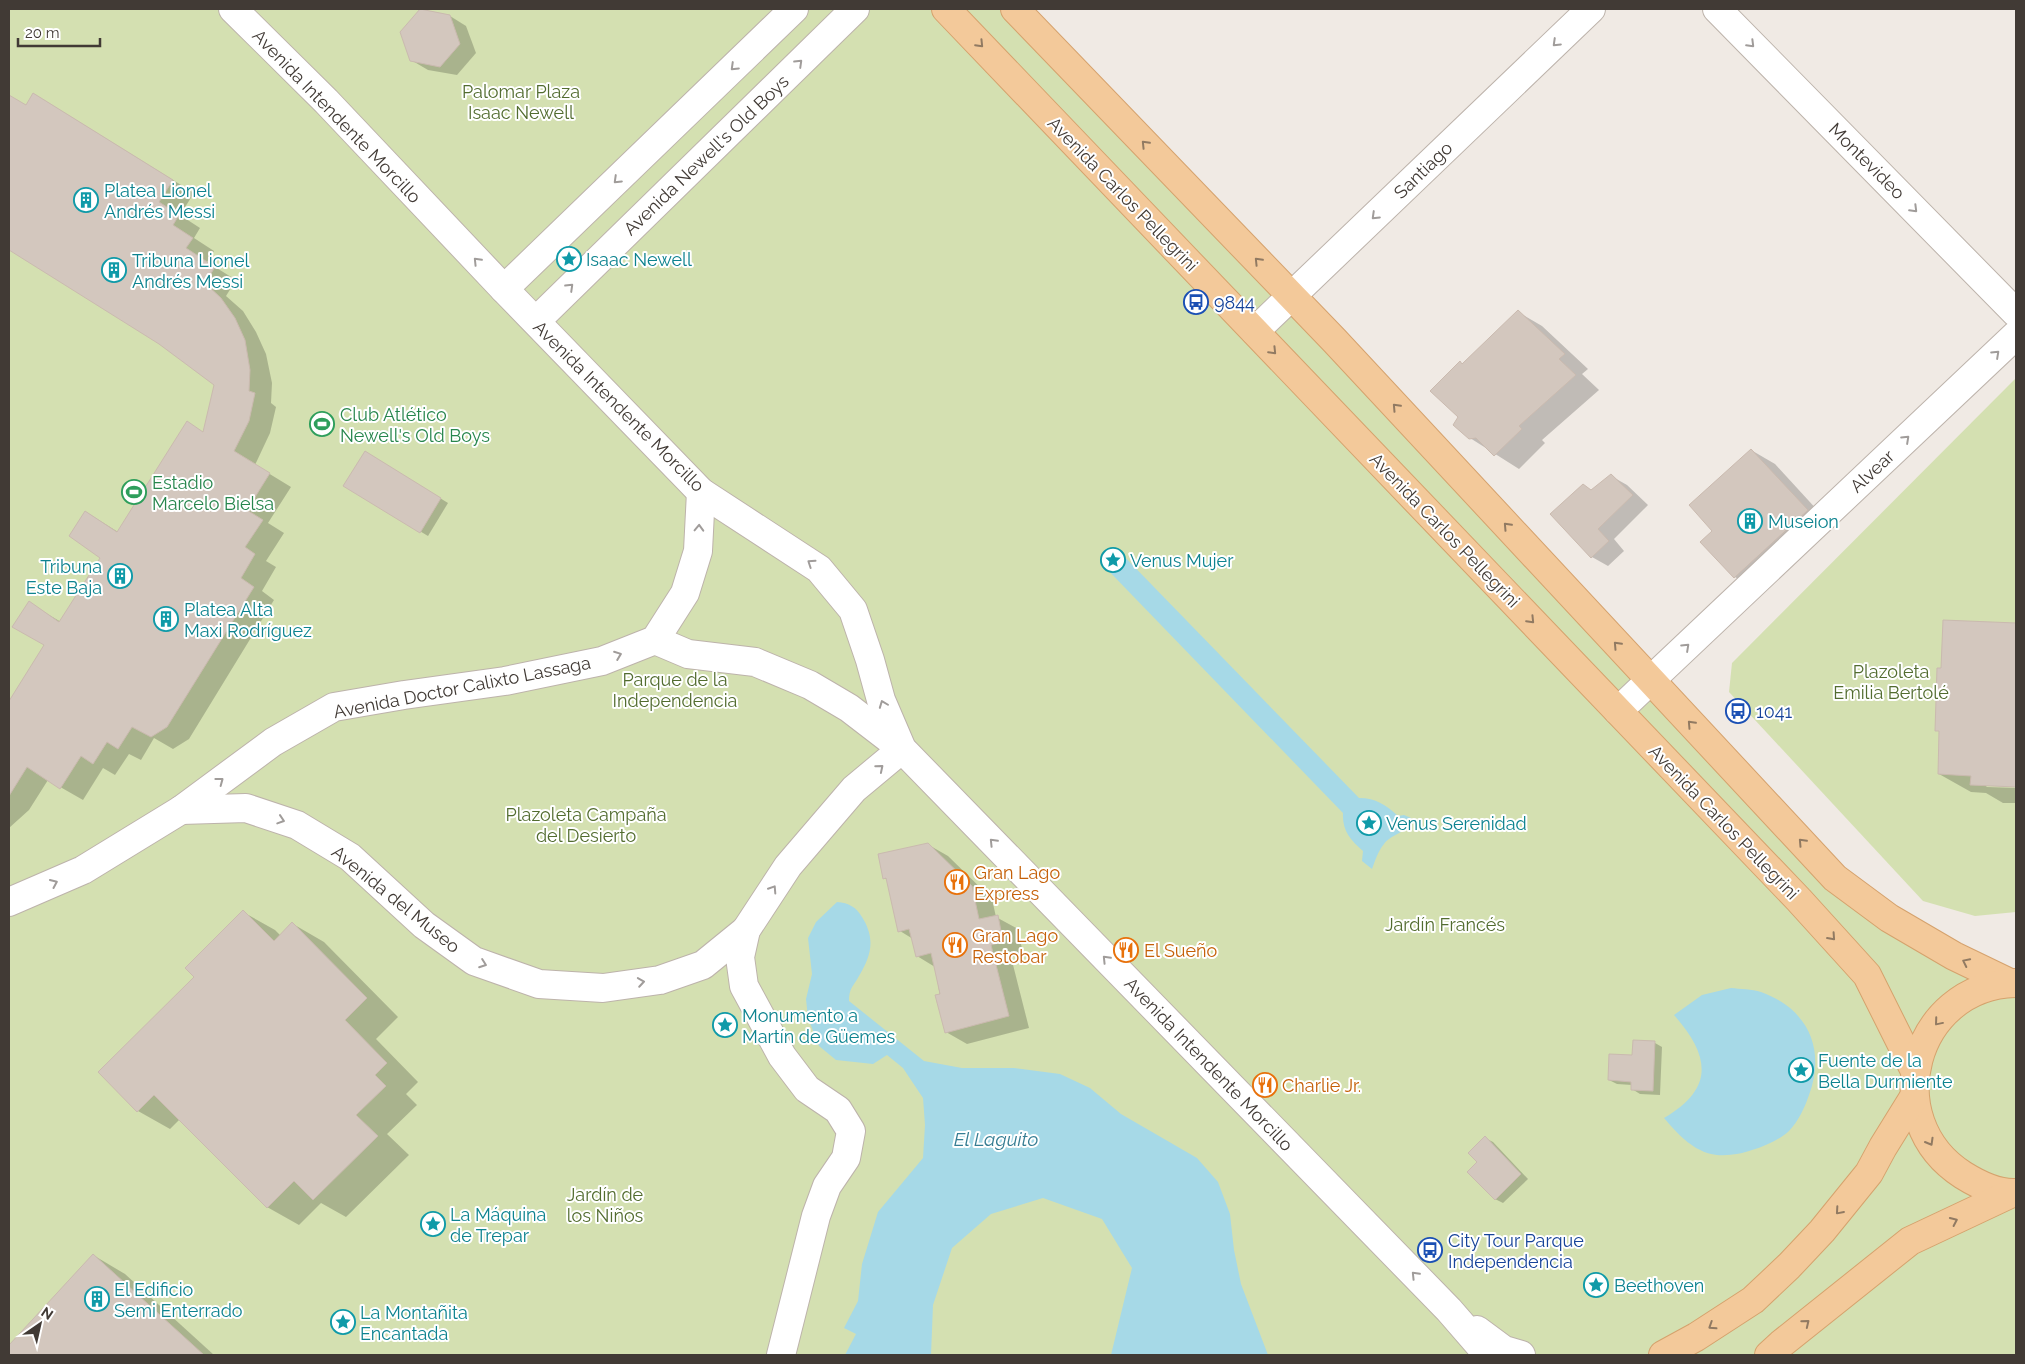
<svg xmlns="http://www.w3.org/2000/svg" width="2025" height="1364" viewBox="0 0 2025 1364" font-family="Raleway,sans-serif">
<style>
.green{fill:#d4e0b1}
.water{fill:#a6d9e7}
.shadow{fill:#0003}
.building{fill:#d3c7be;stroke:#cabaaf}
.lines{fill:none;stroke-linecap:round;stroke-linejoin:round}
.street-casing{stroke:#bdb3ab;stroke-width:30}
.primary-casing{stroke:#d5a26d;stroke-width:30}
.street{stroke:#fff;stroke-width:28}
.primary{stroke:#f3c99a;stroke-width:28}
.oneway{stroke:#a09c9a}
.oneway2{stroke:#917a62}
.labels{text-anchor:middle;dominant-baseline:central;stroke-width:4;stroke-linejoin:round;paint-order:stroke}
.park-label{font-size:18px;fill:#526c2f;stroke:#fff}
.street-label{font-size:18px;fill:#413a35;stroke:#fff}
.culture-label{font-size:18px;fill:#0d838f;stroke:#fff;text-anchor:start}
.transit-label{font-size:18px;fill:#164399;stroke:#fff;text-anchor:start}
.leisure-label{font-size:18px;fill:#27864d;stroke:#fff;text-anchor:start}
.food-label{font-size:18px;fill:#c56008;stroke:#fff;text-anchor:start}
.water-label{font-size:19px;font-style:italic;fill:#367d93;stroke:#fff}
</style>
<rect width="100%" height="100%" fill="#f0eae4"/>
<!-- green -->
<g class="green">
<polygon points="9,9 1015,9 1835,878 2016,983 2016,1355 9,1355"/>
<polygon points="2016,378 2016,912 1975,916 1923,901 1729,692 1732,663"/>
</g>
<!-- water -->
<g class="water">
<path d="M 1110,549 L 1118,550 L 1359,798 C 1376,798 1386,805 1398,816 L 1404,815 L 1411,818 C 1411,832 1392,833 1384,844 C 1378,851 1375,861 1372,869 L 1362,861 L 1363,851 C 1350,840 1342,830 1343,813 L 1102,564 L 1103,556 Z"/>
<path d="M 837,902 C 849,903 856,907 862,917 C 876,939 871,956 859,976 C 853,987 849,988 849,1001 L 924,1061 L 962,1068 L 1014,1068 L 1060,1074 L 1090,1088 L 1121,1114 L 1197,1158 L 1218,1182 L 1230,1214 L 1234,1250 L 1241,1284 L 1268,1355 L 1111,1355 L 1132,1268 L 1102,1219 L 1043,1198 L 991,1214 L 952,1248 L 933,1305 L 931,1355 L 845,1355 L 856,1334 L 844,1328 L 858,1301 L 862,1264 L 878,1212 L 923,1158 L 925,1125 L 923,1098 L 903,1068 L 887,1055 L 873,1064 L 836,1060 L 819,1046 L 808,1018 L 806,999 L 812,974 L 808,938 L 816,922 Z"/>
<path d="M 1731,988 C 1740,989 1752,989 1761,992 C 1808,1009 1826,1049 1809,1095 C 1805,1107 1798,1122 1789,1131 C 1779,1140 1765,1146 1752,1150 C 1741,1154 1724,1157 1711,1154 C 1691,1149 1677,1133 1664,1118 C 1715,1088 1710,1056 1674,1015 L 1702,995 Z"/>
</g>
<!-- shadow -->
<g class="shadow">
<polygon points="450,16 466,26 476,53 457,75 428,70 411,60"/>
<polygon points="34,94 194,193 180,215 200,228 194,238 214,251 207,262 236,280 226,296 243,311 256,332 266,354 272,383 271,403 276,407 270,433 255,465 291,487 268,523 284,533 266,561 276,567 262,591 274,600 189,739 173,749 154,738 141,760 129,754 115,775 103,768 83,800 48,780 29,810 9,828 9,703 46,645 29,603 61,622 102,557 86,512 118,532 204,433 216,384 160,343 9,249 9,96 27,106"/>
<polygon points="1518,312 1542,326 1588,369 1582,374 1599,390 1542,440 1545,443 1519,469 1470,438 1460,417 1463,365"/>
<polygon points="1751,450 1775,464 1831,525 1759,591 1735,577 1714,531"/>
<polygon points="365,452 448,503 428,536 345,486"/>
<polygon points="1611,476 1627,485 1648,505 1614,539 1624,551 1608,566 1592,557 1592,491"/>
<polygon points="1944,622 2016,624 2016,785 1984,784 1987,787 2016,788 2016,803 2003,803 1986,793 1971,792 1939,774 1941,732 1937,730 1942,670"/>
<polygon points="927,844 948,856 992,899 996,917 1018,929 1023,954 1011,957 1029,1028 967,1044 946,1032 935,967 917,956 913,939 900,931 888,880 884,878"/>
<polygon points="243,912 275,930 281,936 293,924 324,942 398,1017 376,1039 418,1082 406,1094 417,1105 387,1134 409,1155 346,1217 321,1203 299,1225 267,1207 180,1119 170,1129 138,1111 196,977"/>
<polygon points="1655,1043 1662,1047 1660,1095 1640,1094 1632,1089 1632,1085 1617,1084 1609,1080 1633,1056"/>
<polygon points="1485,1138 1493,1142 1528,1179 1503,1203 1495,1199 1479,1162"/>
<polygon points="93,1255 125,1274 214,1355 9,1355 9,1347"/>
</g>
<!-- building -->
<g class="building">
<polygon points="420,9 450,15 460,44 440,67 410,61 400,32"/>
<polygon points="33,93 173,180 159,202 179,215 173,225 193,238 186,248 215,267 205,283 221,298 235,318 245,340 250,370 249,391 255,393 249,421 234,451 270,473 247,510 263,520 245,547 255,554 241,578 254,587 167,727 151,737 132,727 118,749 107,742 93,764 81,756 60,789 27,767 9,796 9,701 44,645 12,627 29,601 59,622 100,558 69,536 85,511 117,532 187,421 203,432 214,385 159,344 9,250 9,95 26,105"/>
<polygon points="1518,310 1565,354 1559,359 1576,375 1519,426 1522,429 1494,456 1476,438 1469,439 1453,425 1458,417 1430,391 1460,361 1462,364"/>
<polygon points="1751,449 1808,510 1734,578 1700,542 1712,531 1689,505"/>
<polygon points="365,451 441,498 420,533 343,486"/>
<polygon points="1611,474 1633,495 1598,529 1609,541 1591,558 1550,514 1583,484 1591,490"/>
<polygon points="1943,620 2016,623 2016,787 1970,785 1971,776 1938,774 1939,731 1935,731 1937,668 1941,668"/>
<polygon points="928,843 972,886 979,919 998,915 1003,942 991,945 1009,1016 945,1033 935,995 940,994 931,953 916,957 909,929 898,932 886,878 883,879 878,854"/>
<polygon points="243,910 274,941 292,922 367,998 345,1020 387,1063 375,1075 386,1086 356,1115 378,1136 313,1200 294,1181 267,1208 154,1095 137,1112 98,1072 194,977 185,968"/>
<polygon points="1633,1040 1655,1041 1653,1091 1631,1090 1631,1082 1608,1080 1609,1054 1632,1055"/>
<polygon points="1485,1136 1521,1174 1495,1200 1467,1172 1477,1162 1468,1153"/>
<polygon points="93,1254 204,1355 9,1355 9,1345"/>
</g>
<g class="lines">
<defs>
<g id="street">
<polyline points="233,9 326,101 504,289 701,492 819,569 853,610 870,660 881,700 902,749 1449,1310 1488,1355"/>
<polyline points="1717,9 2016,313"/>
<polyline points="504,289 794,9"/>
<polyline points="536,321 855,9"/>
<polyline points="1255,331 1591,9"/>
<polyline points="655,640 688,654 755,662 810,685 849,708 901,748"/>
<polyline points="1618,711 2016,335"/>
<polyline points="181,810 246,808 297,825 350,857 424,925 474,961 539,984 603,988 660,980 703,965 746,930"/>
<polyline points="9,902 83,870 181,810 273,742 334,707 404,695 505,681 602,661 655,640 685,593 698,551 701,492"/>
<polyline points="1477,1330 1504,1350 1521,1355"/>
<polyline points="781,1355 816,1216 827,1186 846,1158 851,1131 838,1110 807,1089 782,1056 744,986 740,957 746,930 788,866 854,789 902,749"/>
</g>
<g id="primary">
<polyline points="946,9 1799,900 1867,975 1915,1071"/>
<polyline points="1015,9 1334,340 1835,878 1889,918 1954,956 2010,983"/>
<path d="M 2015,983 C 1913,986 1877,1120 1963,1175 C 1979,1185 1997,1194 2016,1193"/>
<polyline points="1663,1355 1696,1337 1753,1300 1789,1266 1822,1231 1869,1173 1883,1147 1914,1097"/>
<polyline points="1769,1355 1781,1344 1910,1241 2012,1193"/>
</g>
</defs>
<!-- street casing -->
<use href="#street" class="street-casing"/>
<!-- primary casing -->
<use href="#primary" class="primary-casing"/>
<!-- street -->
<use href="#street" class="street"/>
<!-- primary -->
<use href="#primary" class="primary"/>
</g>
<!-- one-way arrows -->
<defs><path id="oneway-chevron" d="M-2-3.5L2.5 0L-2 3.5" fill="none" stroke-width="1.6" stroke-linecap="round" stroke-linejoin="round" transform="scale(1.25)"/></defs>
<g class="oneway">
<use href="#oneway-chevron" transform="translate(1556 43) rotate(136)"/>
<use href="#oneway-chevron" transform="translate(1751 44) rotate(45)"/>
<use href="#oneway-chevron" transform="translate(799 63) rotate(-44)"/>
<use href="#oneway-chevron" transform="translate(734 67) rotate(136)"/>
<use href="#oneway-chevron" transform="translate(617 180) rotate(136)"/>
<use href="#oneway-chevron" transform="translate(1914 209) rotate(45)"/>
<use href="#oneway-chevron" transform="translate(1375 216) rotate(136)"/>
<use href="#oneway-chevron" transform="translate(477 261) rotate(-134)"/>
<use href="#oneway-chevron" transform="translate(570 287) rotate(-44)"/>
<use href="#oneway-chevron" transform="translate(1996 354) rotate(-43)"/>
<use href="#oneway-chevron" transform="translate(1906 439) rotate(-43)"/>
<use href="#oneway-chevron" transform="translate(699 528) rotate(-88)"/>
<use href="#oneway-chevron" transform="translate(811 563) rotate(-146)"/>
<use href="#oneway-chevron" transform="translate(1686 647) rotate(-43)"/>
<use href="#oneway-chevron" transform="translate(618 655) rotate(-21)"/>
<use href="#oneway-chevron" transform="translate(883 704) rotate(-111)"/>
<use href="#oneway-chevron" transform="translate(880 768) rotate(-40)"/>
<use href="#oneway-chevron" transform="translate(220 781) rotate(-37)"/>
<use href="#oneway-chevron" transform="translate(281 820) rotate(18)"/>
<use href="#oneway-chevron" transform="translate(993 842) rotate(-134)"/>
<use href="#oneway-chevron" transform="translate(54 883) rotate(-24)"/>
<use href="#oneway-chevron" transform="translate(773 889) rotate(-57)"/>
<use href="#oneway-chevron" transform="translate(1106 959) rotate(-134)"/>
<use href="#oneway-chevron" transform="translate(483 964) rotate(20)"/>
<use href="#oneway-chevron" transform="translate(641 982) rotate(-9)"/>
<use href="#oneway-chevron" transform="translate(1415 1275) rotate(-134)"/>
</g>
<g class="oneway2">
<use href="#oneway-chevron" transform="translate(980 44) rotate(46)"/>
<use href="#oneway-chevron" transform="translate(1145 144) rotate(-134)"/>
<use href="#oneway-chevron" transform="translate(1258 261) rotate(-134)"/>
<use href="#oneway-chevron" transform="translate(1273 351) rotate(46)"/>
<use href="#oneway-chevron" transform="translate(1396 407) rotate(-133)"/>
<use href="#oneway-chevron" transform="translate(1507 526) rotate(-133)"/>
<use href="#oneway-chevron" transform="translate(1531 620) rotate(46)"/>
<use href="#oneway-chevron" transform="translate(1617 645) rotate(-133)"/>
<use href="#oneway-chevron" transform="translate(1691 724) rotate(-133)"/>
<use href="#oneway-chevron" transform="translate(1802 842) rotate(-133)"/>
<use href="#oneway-chevron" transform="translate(1832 937) rotate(48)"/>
<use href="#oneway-chevron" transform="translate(1966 962) rotate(-154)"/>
<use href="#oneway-chevron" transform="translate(1938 1022) rotate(130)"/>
<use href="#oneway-chevron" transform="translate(1930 1142) rotate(60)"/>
<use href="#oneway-chevron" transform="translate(1839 1211) rotate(131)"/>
<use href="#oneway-chevron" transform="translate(1954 1221) rotate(-25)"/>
<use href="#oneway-chevron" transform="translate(1806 1323) rotate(-39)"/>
<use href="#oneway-chevron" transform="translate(1712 1326) rotate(147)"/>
</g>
<!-- icons -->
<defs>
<symbol id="building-ring" viewBox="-11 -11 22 22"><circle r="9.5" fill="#fff" stroke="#0f9aa8" stroke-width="1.5"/><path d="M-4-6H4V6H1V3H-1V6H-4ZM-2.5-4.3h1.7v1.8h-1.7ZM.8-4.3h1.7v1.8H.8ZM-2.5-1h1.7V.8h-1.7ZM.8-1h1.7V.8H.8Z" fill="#0f9aa8"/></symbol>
<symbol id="sight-ring" viewBox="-11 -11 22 22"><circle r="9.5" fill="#fff" stroke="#0f9aa8" stroke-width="1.5"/><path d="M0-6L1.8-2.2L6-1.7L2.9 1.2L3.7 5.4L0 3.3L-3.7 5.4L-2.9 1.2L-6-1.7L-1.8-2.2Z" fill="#0f9aa8"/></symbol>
<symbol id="bus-ring" viewBox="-11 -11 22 22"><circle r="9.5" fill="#fff" stroke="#1a4fb4" stroke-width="1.5"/><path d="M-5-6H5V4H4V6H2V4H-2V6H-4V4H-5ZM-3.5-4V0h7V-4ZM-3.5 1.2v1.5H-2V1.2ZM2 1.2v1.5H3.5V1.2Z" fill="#1a4fb4"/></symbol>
<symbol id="stadium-ring" viewBox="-11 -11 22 22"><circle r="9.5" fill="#fff" stroke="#2e9e5b" stroke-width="1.5"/><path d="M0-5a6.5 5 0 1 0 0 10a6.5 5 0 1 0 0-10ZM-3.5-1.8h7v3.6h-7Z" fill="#2e9e5b"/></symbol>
<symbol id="restaurant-ring" viewBox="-11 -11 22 22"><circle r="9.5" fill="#fff" stroke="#e8710a" stroke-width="1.5"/><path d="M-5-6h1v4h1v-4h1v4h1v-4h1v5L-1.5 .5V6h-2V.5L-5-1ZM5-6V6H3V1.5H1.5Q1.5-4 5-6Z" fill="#e8710a"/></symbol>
</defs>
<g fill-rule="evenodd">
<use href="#building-ring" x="72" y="186" width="28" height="28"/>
<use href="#sight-ring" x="555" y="245" width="28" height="28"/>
<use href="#building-ring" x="100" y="256" width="28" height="28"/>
<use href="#bus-ring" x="1182" y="288" width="28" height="28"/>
<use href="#stadium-ring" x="308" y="410" width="28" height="28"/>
<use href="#stadium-ring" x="120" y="478" width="28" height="28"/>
<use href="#building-ring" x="1736" y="507" width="28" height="28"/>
<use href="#sight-ring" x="1099" y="546" width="28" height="28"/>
<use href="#building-ring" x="106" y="562" width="28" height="28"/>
<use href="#building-ring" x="152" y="605" width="28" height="28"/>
<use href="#bus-ring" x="1724" y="697" width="28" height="28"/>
<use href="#sight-ring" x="1355" y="809" width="28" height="28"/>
<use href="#restaurant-ring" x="943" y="868" width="28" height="28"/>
<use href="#restaurant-ring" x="941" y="931" width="28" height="28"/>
<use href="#restaurant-ring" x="1112" y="936" width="28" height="28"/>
<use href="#sight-ring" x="711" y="1011" width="28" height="28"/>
<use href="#sight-ring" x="1787" y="1056" width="28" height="28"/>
<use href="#restaurant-ring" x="1251" y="1071" width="28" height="28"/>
<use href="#sight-ring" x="419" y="1210" width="28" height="28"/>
<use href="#bus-ring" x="1416" y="1236" width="28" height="28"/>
<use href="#sight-ring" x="1582" y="1271" width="28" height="28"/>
<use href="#building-ring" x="83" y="1285" width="28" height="28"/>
<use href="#sight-ring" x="329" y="1308" width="28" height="28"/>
</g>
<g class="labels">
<!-- park labels -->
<g class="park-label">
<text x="521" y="91">Palomar Plaza<tspan x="521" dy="21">Isaac Newell</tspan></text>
<text x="1891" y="671">Plazoleta<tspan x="1891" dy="21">Emilia Bertolé</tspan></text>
<text x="675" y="679">Parque de la<tspan x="675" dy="21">Independencia</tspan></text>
<text x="586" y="814">Plazoleta Campaña<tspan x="586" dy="21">del Desierto</tspan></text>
<text x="1445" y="924">Jardín Francés</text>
<text x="605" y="1194">Jardín de<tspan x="605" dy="21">los Niños</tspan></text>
</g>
<!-- street labels -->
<g class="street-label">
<text transform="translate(337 116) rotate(46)">Avenida Intendente Morcillo</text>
<text transform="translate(706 155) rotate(-44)">Avenida Newell's Old Boys</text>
<text transform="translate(1867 161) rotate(45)">Montevideo</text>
<text transform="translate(1423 170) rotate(-44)">Santiago</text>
<text transform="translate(1123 194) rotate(46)">Avenida Carlos Pellegrini</text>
<text transform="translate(619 406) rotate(45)">Avenida Intendente Morcillo</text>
<text transform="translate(1872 471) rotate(-43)">Alvear</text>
<text transform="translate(1445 530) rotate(46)">Avenida Carlos Pellegrini</text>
<text transform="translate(462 687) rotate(-11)">Avenida Doctor Calixto Lassaga</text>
<text transform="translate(1724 822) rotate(46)">Avenida Carlos Pellegrini</text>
<text transform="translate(396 899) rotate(39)">Avenida del Museo</text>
<text transform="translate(1209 1064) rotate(46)">Avenida Intendente Morcillo</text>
</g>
<!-- culture labels -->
<g class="culture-label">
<text x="104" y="190">Platea Lionel<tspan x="104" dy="21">Andrés Messi</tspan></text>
<text x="586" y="259">Isaac Newell</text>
<text x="132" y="260">Tribuna Lionel<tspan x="132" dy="21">Andrés Messi</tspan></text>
<text x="1768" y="521">Museion</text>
<text x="1130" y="560">Venus Mujer</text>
<text x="102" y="566" text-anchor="end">Tribuna<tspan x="102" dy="21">Este Baja</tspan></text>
<text x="184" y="609">Platea Alta<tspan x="184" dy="21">Maxi Rodríguez</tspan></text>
<text x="1386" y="823">Venus Serenidad</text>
<text x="742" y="1015">Monumento a<tspan x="742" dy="21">Martín de Güemes</tspan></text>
<text x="1818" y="1060">Fuente de la<tspan x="1818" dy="21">Bella Durmiente</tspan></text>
<text x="450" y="1214">La Máquina<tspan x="450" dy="21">de Trepar</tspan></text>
<text x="1614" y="1285">Beethoven</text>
<text x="114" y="1289">El Edificio<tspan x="114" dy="21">Semi Enterrado</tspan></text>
<text x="360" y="1312">La Montañita<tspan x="360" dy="21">Encantada</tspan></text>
</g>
<!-- transit labels -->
<g class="transit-label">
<text x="1214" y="302">9844</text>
<text x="1756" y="711">1041</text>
<text x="1448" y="1240">City Tour Parque<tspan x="1448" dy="21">Independencia</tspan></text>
</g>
<!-- leisure labels -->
<g class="leisure-label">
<text x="340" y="414">Club Atlético<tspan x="340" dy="21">Newell's Old Boys</tspan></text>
<text x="152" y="482">Estadio<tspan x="152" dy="21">Marcelo Bielsa</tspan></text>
</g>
<!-- food labels -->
<g class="food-label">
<text x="974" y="872">Gran Lago<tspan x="974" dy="21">Express</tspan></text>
<text x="972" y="935">Gran Lago<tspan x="972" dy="21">Restobar</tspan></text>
<text x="1144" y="950">El Sueño</text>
<text x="1282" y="1085">Charlie Jr.</text>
</g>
<!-- water labels -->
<g class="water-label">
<text x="996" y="1139">El Laguito</text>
</g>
</g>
<!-- border -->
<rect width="2025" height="1364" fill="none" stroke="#413a35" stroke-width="20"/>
<!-- north arrow -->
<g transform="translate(40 1324) rotate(34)" stroke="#ffffff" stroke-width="4" paint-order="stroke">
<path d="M0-4L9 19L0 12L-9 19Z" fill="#413a35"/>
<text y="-8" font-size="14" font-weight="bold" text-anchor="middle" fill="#413a35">N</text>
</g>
<!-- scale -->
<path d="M18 38v8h82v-8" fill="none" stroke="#413a35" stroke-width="2.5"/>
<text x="25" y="38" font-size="15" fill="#413a35" stroke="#ffffff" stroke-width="4" paint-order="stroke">20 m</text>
</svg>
